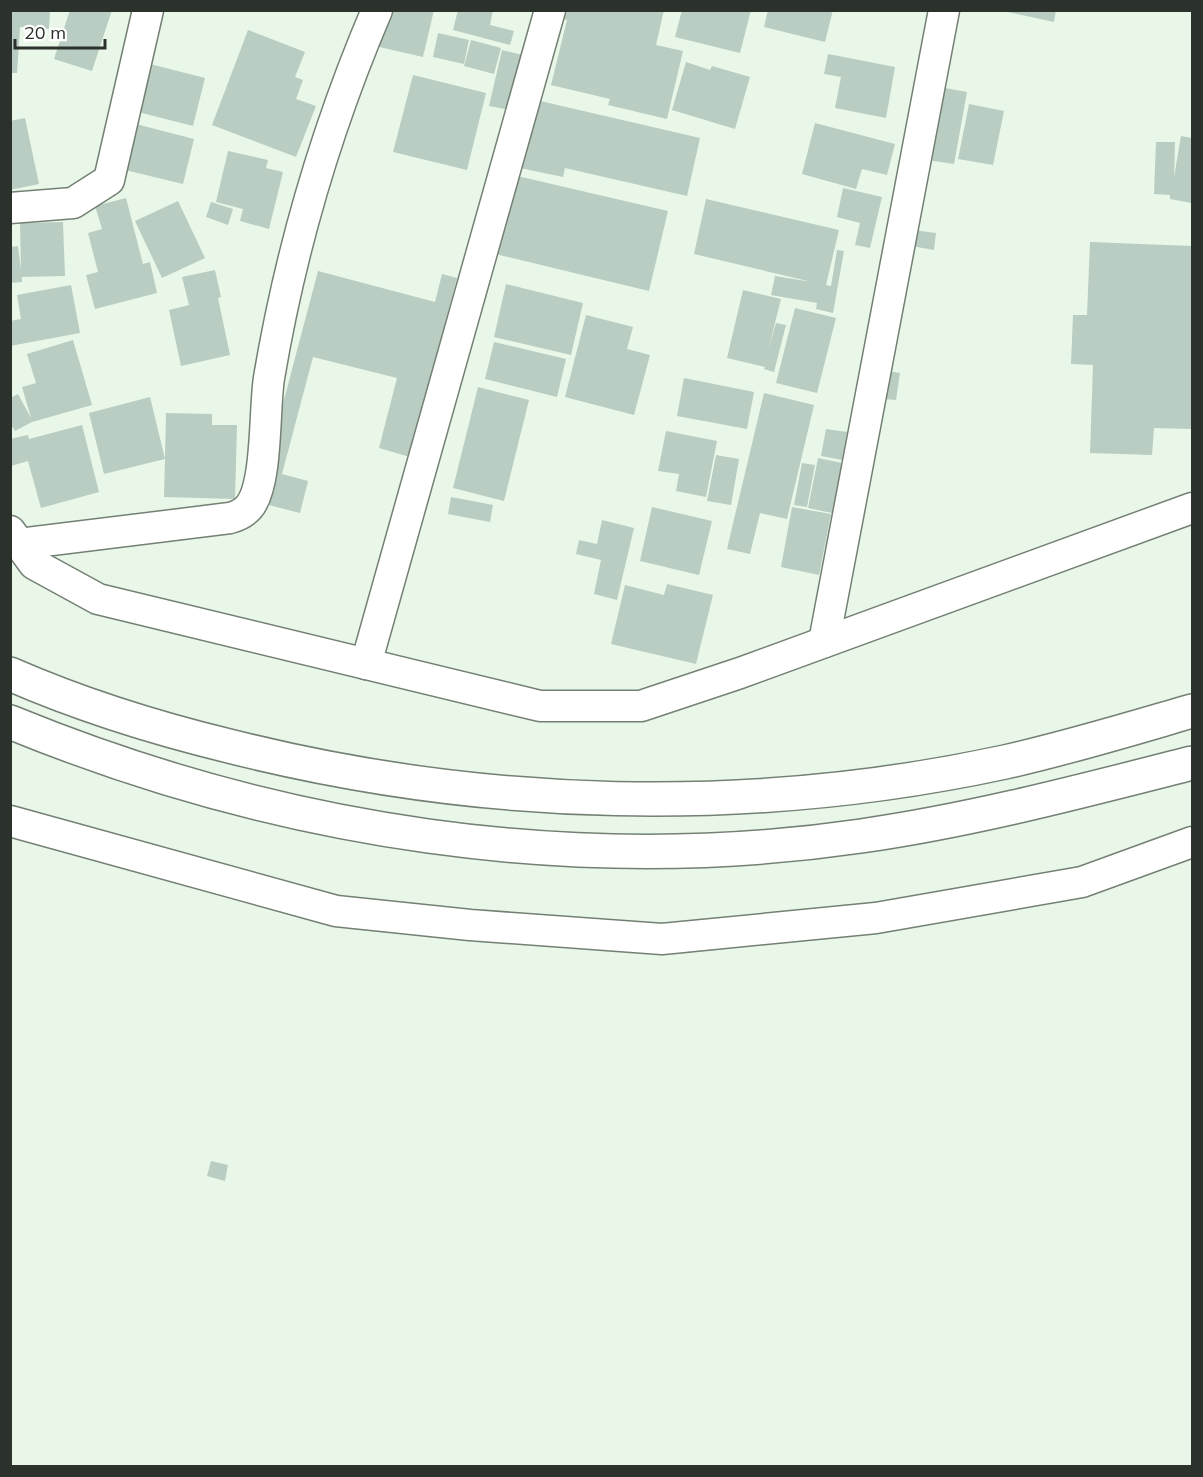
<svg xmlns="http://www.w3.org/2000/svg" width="1203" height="1477" viewBox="0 0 1203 1477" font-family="Mulish,sans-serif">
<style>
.building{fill:#b9cdc3}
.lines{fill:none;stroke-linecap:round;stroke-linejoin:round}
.minor-casing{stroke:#738073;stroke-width:33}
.motorway-casing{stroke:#738073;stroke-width:36}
.minor{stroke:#fff;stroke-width:30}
.motorway{stroke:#fff;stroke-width:33}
</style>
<rect width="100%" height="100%" fill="#e8f7e8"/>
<!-- building -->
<g class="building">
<polygon points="10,10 50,10 49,29 20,27 17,73 10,73"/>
<polygon points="70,10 112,10 92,71 54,59"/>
<polygon points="384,10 434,10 423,57 375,46"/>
<polygon points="458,10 493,10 490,25 514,31 510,45 453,30"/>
<polygon points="556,10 664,10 656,45 683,51 667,119 608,105 610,99 551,85 567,20 555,17"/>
<polygon points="682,10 751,10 740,53 675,37"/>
<polygon points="768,10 833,10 825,42 764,27"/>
<polygon points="999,10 1056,10 1054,22"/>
<polygon points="248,30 305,52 295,77 303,80 296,99 316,106 296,157 212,125"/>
<polygon points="438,33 469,40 464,64 433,57"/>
<polygon points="471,40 501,48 494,74 464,66"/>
<polygon points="502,50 523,55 510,110 489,106"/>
<polygon points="828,54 895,67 886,118 835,108 841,77 824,74"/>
<polygon points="686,62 710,70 712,66 750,77 735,129 672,110"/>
<polygon points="150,64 205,78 193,126 138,112"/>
<polygon points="413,75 486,93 467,170 393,152"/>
<polygon points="934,86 967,92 954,164 921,159"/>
<polygon points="536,100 700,138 687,196 565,168 563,177 520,168"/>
<polygon points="969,104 1004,111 993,165 958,159"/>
<polygon points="25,118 39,184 10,190 10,121"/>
<polygon points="132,123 194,139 183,184 121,169"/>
<polygon points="815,123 895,144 887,175 862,169 856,189 802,174"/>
<polygon points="1181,136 1192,138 1192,203 1170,199 1170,195 1154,194 1156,142 1175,142 1174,177"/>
<polygon points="228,151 268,160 266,168 283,172 269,229 240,221 243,209 216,202"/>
<polygon points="513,175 668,211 649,291 495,254"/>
<polygon points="843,188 882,197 870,248 855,245 860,223 837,217"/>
<polygon points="126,198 143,264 150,262 157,293 95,309 86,275 98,272 88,233 102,229 95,206"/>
<polygon points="706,199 839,230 826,285 831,286 837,250 844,251 833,313 816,309 817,303 771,295 775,276 812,282 694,254"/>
<polygon points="178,201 205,258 162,278 135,221"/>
<polygon points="211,202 233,209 228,225 206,217"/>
<polygon points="63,222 65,276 22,277 22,282 10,283 10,247 18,246 21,270 20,223"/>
<polygon points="913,230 936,233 934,250 911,246"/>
<polygon points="1090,242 1192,246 1192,429 1154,428 1152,455 1090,453 1093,365 1071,364 1073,315 1087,315"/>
<polygon points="215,270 221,297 218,298 230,355 181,366 169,310 189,305 182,277"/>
<polygon points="318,271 435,302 442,274 457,278 410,457 379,448 397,378 313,357 282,474 308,481 300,513 257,502"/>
<polygon points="506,284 583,303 571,355 494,337"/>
<polygon points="71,285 80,333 10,346 10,321 21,319 17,295"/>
<polygon points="743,290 781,299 768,351 776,323 786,325 774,372 764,369 765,367 727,358"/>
<polygon points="795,308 836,318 817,393 776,383"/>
<polygon points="586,315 633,327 627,349 650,355 634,415 565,397"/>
<polygon points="73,340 92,405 32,422 15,431 10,423 10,398 18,394 31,418 22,387 36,383 27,354"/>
<polygon points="494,342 566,359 557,397 485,379"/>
<polygon points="888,371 900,373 896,400 884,399"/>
<polygon points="684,378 754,392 747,429 677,416"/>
<polygon points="478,387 529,400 504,501 453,488"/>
<polygon points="764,393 814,405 787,519 760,513 750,554 727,549"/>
<polygon points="150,397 165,459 166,413 212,414 212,425 237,425 235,499 164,497 165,459 104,474 89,413"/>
<polygon points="82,425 99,492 41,508 28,461 11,466 10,439 28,435 29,439"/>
<polygon points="826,429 847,432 842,460 821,456"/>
<polygon points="666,431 717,441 706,497 676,491 679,474 658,471"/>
<polygon points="716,455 739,459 731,505 707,501"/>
<polygon points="818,458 842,463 832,513 808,508"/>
<polygon points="802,463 815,465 807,507 794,505"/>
<polygon points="451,497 493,505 490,522 448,514"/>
<polygon points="652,507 712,521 699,575 640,561"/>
<polygon points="792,507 831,514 819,575 781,567"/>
<polygon points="602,520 634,528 617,600 594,594 601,560 576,554 579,540 597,544"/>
<polygon points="667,584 713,595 696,664 611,644 625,585 664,595"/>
<polygon points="211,1161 228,1165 225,1181 207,1176"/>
</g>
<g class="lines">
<defs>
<g id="minor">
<polyline points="10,208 73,203 109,180 148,10"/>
<polyline points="10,531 34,564 98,599 540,706 641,706 740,673 1192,508"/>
<path d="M 19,544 L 230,518 C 237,516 244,513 249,507 C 268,485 264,408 269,378 C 290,253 327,127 377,10"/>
<polyline points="824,642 944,10"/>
<polyline points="366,664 550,10"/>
<polyline points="10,821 336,911 470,925 662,939 876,918 1082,882 1192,842"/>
</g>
<g id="motorway">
<path d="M 10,674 C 81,705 155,728 229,746 C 482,810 749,817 1005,762 C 1068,748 1130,729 1192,711"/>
<path d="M 10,722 C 278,832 573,878 861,836 C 973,820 1082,791 1192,763"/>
</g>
</defs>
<!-- minor casing -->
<use href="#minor" class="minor-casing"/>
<!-- motorway casing -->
<use href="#motorway" class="motorway-casing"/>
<!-- minor -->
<use href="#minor" class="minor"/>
<!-- motorway -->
<use href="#motorway" class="motorway"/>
</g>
<!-- border -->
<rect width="1203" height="1477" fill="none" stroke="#2b312b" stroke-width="24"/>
<!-- scale -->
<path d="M15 39v9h90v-9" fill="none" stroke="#2b312b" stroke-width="3"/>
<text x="24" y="39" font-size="18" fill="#2b312b" stroke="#ffffff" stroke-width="4.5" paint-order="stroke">20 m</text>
</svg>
